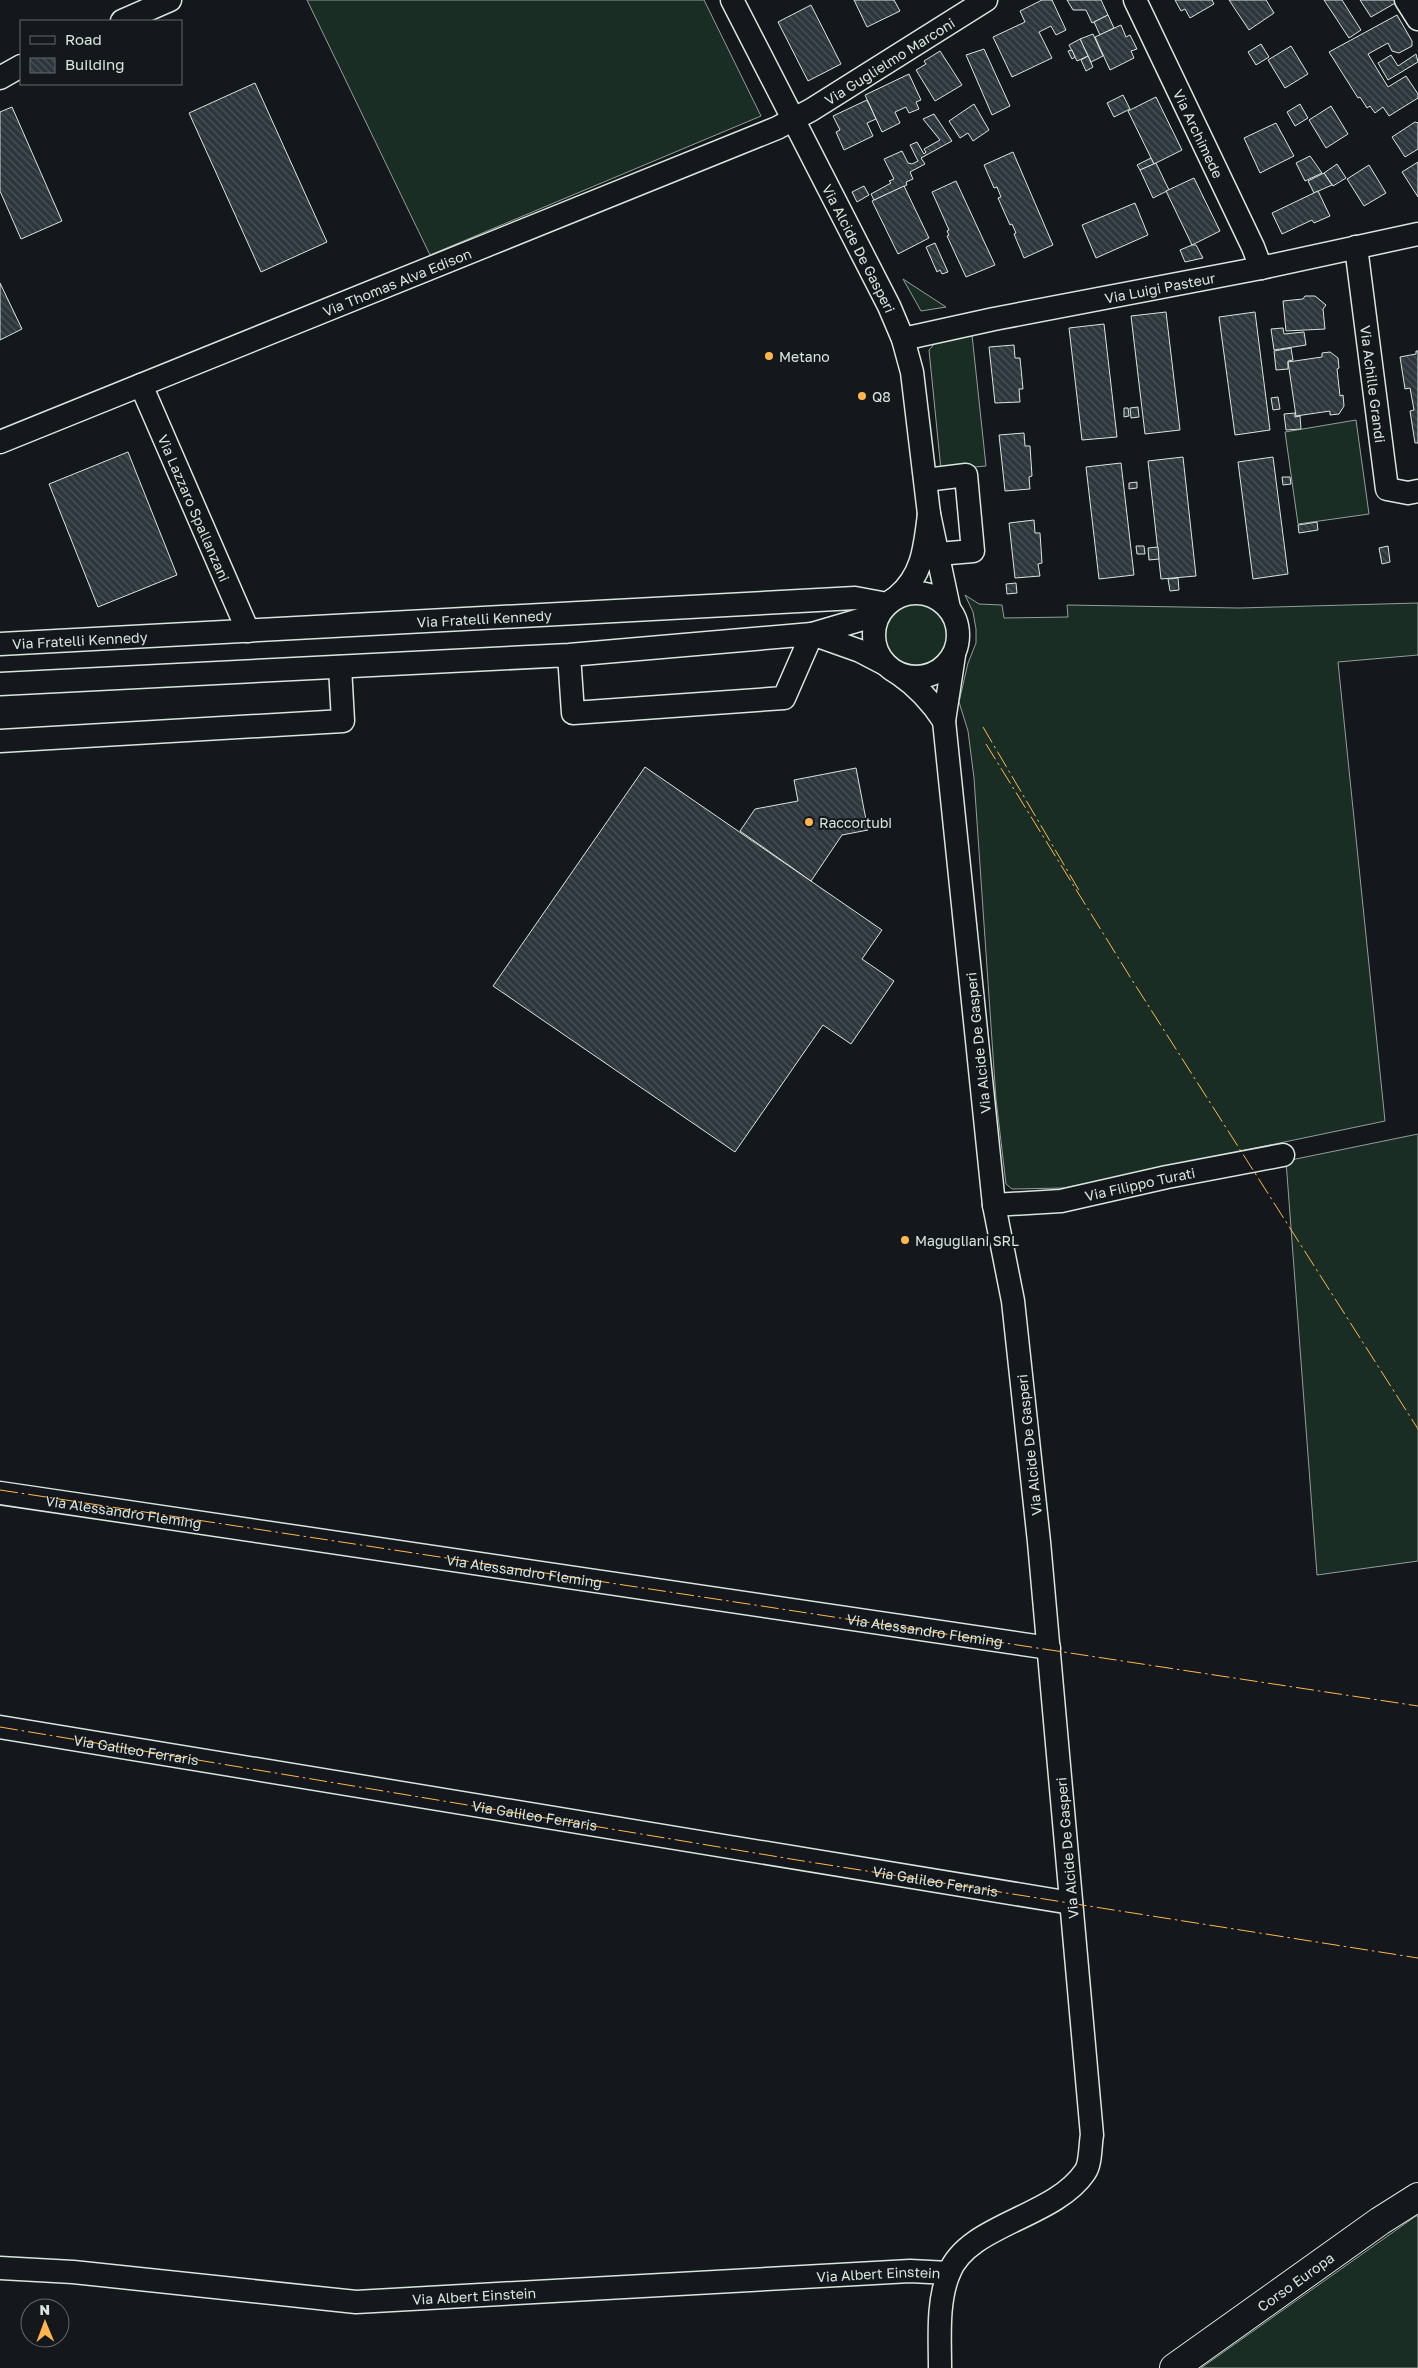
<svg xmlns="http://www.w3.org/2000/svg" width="1418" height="2368" viewBox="0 0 1418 2368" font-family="'Golos Text',sans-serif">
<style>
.grass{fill:#1a2d24;stroke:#939e99}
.building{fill:url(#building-back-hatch);stroke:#d8e6dc}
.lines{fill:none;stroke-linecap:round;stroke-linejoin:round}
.minor-casing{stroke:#d8e6dc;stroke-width:25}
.major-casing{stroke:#d8e6dc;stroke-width:30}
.minor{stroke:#14181c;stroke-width:22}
.major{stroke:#14181c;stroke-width:28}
.power{stroke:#ffb74d;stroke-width:1;stroke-dasharray:18 4 2.5 4;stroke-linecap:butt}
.poi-dot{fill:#ffb74d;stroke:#14181c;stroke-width:2}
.labels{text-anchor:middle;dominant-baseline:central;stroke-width:4;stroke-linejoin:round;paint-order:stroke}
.street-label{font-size:14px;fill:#d8e6dc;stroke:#14181c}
.poi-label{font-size:14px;fill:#d8e6dc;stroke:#14181c;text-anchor:start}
</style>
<defs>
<pattern id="building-back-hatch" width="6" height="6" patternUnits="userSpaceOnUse" patternTransform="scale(1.25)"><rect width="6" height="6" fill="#2c363c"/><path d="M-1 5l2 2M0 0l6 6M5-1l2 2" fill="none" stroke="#4a5358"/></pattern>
</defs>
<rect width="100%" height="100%" fill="#14181c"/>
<!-- grass -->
<g class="grass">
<polygon points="307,0 704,0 761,116 430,255"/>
<polygon points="903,279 946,307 921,311"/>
<polygon points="972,335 986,466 941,470 929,350 936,342"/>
<polygon points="1356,420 1369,514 1298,524 1285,432"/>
<polygon points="965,595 979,604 1002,605 1004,618 1068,617 1067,605 1239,608 1418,603 1418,655 1338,662 1385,1121 1064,1188 1012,1189 1006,1184 996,1099 974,778 968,731 959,702 968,663 976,643 976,629 973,612"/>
<circle cx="916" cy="634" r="31"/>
<polygon points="1418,1134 1418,1561 1317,1575 1286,1161"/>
<polygon points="1416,2216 1418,2216 1418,2368 1201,2368"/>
</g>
<!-- building -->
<g class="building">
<polygon points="854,0 894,0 900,11 867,27"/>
<polygon points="1042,0 1052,0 1066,30 1056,35 1051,26 1039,32 1052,58 1012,77 993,37 1025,22 1020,11"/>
<polygon points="1067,0 1101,0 1108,15 1092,23 1086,10 1073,10"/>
<polygon points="1175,0 1212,0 1214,4 1190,18 1185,9 1181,11"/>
<polygon points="1229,0 1266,0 1274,13 1249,30"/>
<polygon points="1324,0 1342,0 1361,30 1349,38"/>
<polygon points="1360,0 1395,0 1397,2 1371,17"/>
<polygon points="811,5 841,64 808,81 778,22"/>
<polygon points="1108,15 1114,28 1100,35 1094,22"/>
<polygon points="1397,15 1412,41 1412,46 1399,53 1392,51 1388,43 1368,54 1388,87 1406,76 1418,94 1418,98 1389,116 1383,107 1375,113 1370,106 1367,108 1360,97 1358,98 1329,52"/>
<polygon points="1121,25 1126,37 1130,35 1137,49 1131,51 1134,58 1110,70 1095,37"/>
<polygon points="1093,34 1103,56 1091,62 1080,39"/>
<polygon points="1080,39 1088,56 1077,61 1069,45"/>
<polygon points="1261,44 1269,57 1256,65 1248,52"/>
<polygon points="1291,46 1308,74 1285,88 1268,60"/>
<polygon points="984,49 1010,106 992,115 966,55"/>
<polygon points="1072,50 1075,57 1072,59 1068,51"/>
<polygon points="940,51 962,85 935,101 916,70 926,64 924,61"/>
<polygon points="1416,54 1418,62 1388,80 1378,63 1391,55 1398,66"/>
<polygon points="1088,56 1093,67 1086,71 1081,60"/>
<polygon points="909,74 921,100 916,102 919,109 909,113 906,107 895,112 900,123 882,132 865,95"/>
<polygon points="255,83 327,242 261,272 189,113"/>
<polygon points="1123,95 1130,109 1114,117 1107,103"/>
<polygon points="1156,97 1182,150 1154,164 1128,111"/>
<polygon points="867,100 876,119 867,123 873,136 844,150 836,132 840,130 833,116"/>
<polygon points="974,104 989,130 973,141 968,133 960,138 949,121"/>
<polygon points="1300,104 1308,118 1295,126 1287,112"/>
<polygon points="1331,106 1348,134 1326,148 1309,120"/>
<polygon points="12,107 62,221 21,239 0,191 0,112"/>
<polygon points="934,114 952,141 921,158 925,164 910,172 913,179 906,182 907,185 874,200 871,194 891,183 889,181 894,179 884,159 902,151 908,163 912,164 918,161 910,145 917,142 924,154 926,152 924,149 940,140 923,119"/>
<polygon points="1415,122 1418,123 1418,149 1405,157 1392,137"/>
<polygon points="1276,123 1294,156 1260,173 1244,138"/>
<polygon points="1013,152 1053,245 1024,258 1014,234 1016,233 1012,224 1010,225 998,198 1001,197 997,187 994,188 984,165"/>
<polygon points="1310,156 1322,173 1305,181 1296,163"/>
<polygon points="1151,158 1154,164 1140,170 1137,165"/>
<polygon points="1418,162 1418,197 1402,172"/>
<polygon points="1156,163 1169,190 1153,198 1140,170"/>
<polygon points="1337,164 1346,178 1333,186 1324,173"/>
<polygon points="1369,165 1386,193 1364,206 1347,179"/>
<polygon points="1324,173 1332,185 1314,193 1308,181"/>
<polygon points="1194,178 1220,231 1192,245 1166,191"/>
<polygon points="956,181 995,265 966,277 947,236 949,235 947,231 949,230 932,192"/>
<polygon points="864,186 869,195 857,202 852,192"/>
<polygon points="904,186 929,238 898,254 872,201"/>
<polygon points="1318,191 1330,216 1314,223 1312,220 1282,234 1272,213"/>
<polygon points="1135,203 1148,235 1096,258 1082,225"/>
<polygon points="935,243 948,272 942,274 940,270 937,272 926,247"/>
<polygon points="1192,245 1196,245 1203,258 1185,262 1180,250"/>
<polygon points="0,283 22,329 0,340"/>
<polygon points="1305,296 1315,296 1326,305 1323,309 1325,329 1286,331 1283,301 1303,299"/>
<polygon points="1166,312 1180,430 1145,434 1131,316"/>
<polygon points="1255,312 1270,430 1235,435 1219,317"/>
<polygon points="1104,324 1117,437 1082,440 1069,328"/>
<polygon points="1283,328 1284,334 1304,332 1306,345 1274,350 1271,329"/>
<polygon points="1014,345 1015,358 1020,358 1023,389 1019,389 1020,402 995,403 989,347"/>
<polygon points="1291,348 1293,360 1288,361 1288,369 1276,370 1274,351"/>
<polygon points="1416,351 1418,351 1418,443 1415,443 1410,411 1414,410 1410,388 1405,389 1400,357 1416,354"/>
<polygon points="1330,352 1338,358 1339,368 1337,369 1340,396 1343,395 1344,406 1339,414 1330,415 1330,411 1296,416 1288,362 1322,357 1322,353"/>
<polygon points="1278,397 1280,409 1273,410 1271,398"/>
<polygon points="1138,407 1139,417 1131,418 1130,408"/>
<polygon points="1124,408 1128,408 1129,416 1124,417"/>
<polygon points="1295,413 1295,417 1300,416 1301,429 1286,430 1284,414"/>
<polygon points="1024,433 1025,446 1030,446 1032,476 1029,477 1030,489 1005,491 999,435"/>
<polygon points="128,452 177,575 98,607 49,484"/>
<polygon points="1183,457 1196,576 1161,579 1148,461"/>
<polygon points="1273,457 1288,574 1253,579 1238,462"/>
<polygon points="1121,463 1134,575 1099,579 1086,467"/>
<polygon points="1282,477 1290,477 1291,484 1283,485"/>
<polygon points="1137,482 1137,488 1129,489 1129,483"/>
<polygon points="1034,520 1035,533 1040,533 1042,563 1038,564 1040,576 1015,578 1009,523"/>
<polygon points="1317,522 1318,530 1299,533 1298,525"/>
<polygon points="1136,546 1144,546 1145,554 1137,554"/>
<polygon points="1388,546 1390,562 1382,564 1379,548"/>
<polygon points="1158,547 1159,559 1149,560 1148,548"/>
<polygon points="1178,578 1179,590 1170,591 1168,579"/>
<polygon points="1016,583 1017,593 1007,594 1006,584"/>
<polygon points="645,767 882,930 862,959 894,981 851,1044 823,1025 735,1152 493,986"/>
<polygon points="856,768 868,830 842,835 811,881 740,831 755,809 798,801 794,780"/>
</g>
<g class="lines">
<defs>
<g id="minor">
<path id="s1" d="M 732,0 L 889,306 L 903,339 L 912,372 L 929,514"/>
<path id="s2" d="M 1135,0 L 1253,247 L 1261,268"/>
<polyline points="1406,0 1418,19"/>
<polyline points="122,21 170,0"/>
<polyline points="0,78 21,66"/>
<path id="s3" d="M 1356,247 L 1387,489 L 1408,493 L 1418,491"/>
<path id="s4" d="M 903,339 L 994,319 L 1261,268 L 1418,234"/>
<path id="s5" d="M 141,385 L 248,631"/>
<path id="s6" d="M 0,442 L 777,128 L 811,110 L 986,0"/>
<polyline points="926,480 966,475 973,551 938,554"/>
<circle cx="916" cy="635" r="42"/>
<path d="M 897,597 C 923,575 925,547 929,514 L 949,608"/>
<path id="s7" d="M 0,644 L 855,598 L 887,604"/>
<polyline points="885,664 860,651 812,634 863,619 886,604"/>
<path d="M 899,674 C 918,687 931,701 944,721 L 954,655"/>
<polyline points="0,684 569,655 812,634 784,698 573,713 569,655"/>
<polyline points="0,741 343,721 340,667"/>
<path id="s8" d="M 994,1205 L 1061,1201 L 1167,1177 L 1283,1155"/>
<path id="s9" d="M 0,1493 L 1049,1648"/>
<path id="s10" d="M 0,1727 L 1071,1903"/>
<path id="s11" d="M 0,2268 L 73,2272 L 356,2302 L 910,2271 L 949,2273"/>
<path d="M 940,2368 C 940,2337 937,2302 949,2273 C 968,2224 1054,2218 1085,2172 C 1091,2164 1090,2145 1092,2135 L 1039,1542 L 1013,1301 L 994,1205 L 944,721"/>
</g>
<g id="major">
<path id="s12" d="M 1174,2368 L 1380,2221 L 1418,2197"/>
</g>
</defs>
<!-- minor casing -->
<use href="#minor" class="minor-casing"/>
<!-- major casing -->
<use href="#major" class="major-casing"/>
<!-- minor -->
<use href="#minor" class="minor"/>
<!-- major -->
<use href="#major" class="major"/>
<!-- power -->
<g class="power">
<polyline points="983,727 1080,892"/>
<polyline points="986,744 1132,980 1418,1429"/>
<polyline points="0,1490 1418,1706"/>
<polyline points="0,1727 797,1860 1418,1958"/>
</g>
</g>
<!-- markers -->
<g class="poi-dot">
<circle cx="769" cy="356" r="5"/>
<circle cx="862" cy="396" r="5"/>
<circle cx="809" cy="822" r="5"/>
<circle cx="905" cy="1240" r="5"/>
</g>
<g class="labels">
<!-- street labels -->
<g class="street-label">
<text stroke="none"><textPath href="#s6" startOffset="969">Via Guglielmo Marconi</textPath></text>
<text stroke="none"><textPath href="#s2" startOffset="148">Via Archimede</textPath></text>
<text stroke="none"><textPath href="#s1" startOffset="279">Via Alcide De Gasperi</textPath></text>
<text stroke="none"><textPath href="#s6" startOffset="428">Via Thomas Alva Edison</textPath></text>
<text stroke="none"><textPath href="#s4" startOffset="262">Via Luigi Pasteur</textPath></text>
<text stroke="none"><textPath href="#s3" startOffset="138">Via Achille Grandi</textPath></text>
<text stroke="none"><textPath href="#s5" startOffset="134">Via Lazzaro Spallanzani</textPath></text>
<text stroke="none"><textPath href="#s7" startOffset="485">Via Fratelli Kennedy</textPath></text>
<text stroke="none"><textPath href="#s7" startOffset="80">Via Fratelli Kennedy</textPath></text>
<text transform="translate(978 1043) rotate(-96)">Via Alcide De Gasperi</text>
<text stroke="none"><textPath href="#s8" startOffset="148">Via Filippo Turati</textPath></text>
<text transform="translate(1029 1445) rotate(-96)">Via Alcide De Gasperi</text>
<text stroke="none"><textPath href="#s9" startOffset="125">Via Alessandro Fleming</textPath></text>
<text stroke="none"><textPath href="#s9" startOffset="530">Via Alessandro Fleming</textPath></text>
<text stroke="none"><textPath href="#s9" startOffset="935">Via Alessandro Fleming</textPath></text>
<text stroke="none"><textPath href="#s10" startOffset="138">Via Galileo Ferraris</textPath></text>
<text stroke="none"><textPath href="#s10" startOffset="542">Via Galileo Ferraris</textPath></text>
<text transform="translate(1067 1848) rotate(-95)">Via Alcide De Gasperi</text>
<text stroke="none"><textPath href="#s10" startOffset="948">Via Galileo Ferraris</textPath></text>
<text stroke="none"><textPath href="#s11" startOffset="881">Via Albert Einstein</textPath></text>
<text stroke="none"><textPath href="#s12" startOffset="149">Corso Europa</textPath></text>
<text stroke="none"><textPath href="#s11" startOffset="476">Via Albert Einstein</textPath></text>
</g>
<!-- poi labels -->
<g class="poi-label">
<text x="779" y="356">Metano</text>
<text x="872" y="396">Q8</text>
<text x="819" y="822">Raccortubi</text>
<text x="915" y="1240">Magugliani SRL</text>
</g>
</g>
<!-- legend -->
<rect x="20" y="20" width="162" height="65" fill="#14181c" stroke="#626a69"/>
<rect x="30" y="36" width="25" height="8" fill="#14181c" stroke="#626a69"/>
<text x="65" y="45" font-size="15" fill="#d8e6dc">Road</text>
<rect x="30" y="58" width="25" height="15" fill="url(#building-back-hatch)" stroke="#626a69"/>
<text x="65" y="70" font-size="15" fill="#d8e6dc">Building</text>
<!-- north arrow -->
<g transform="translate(45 2323) rotate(359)"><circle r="24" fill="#14181c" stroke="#626a69"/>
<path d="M0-4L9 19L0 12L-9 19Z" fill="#ffb74d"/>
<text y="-8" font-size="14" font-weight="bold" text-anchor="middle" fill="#d8e6dc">N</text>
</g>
</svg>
